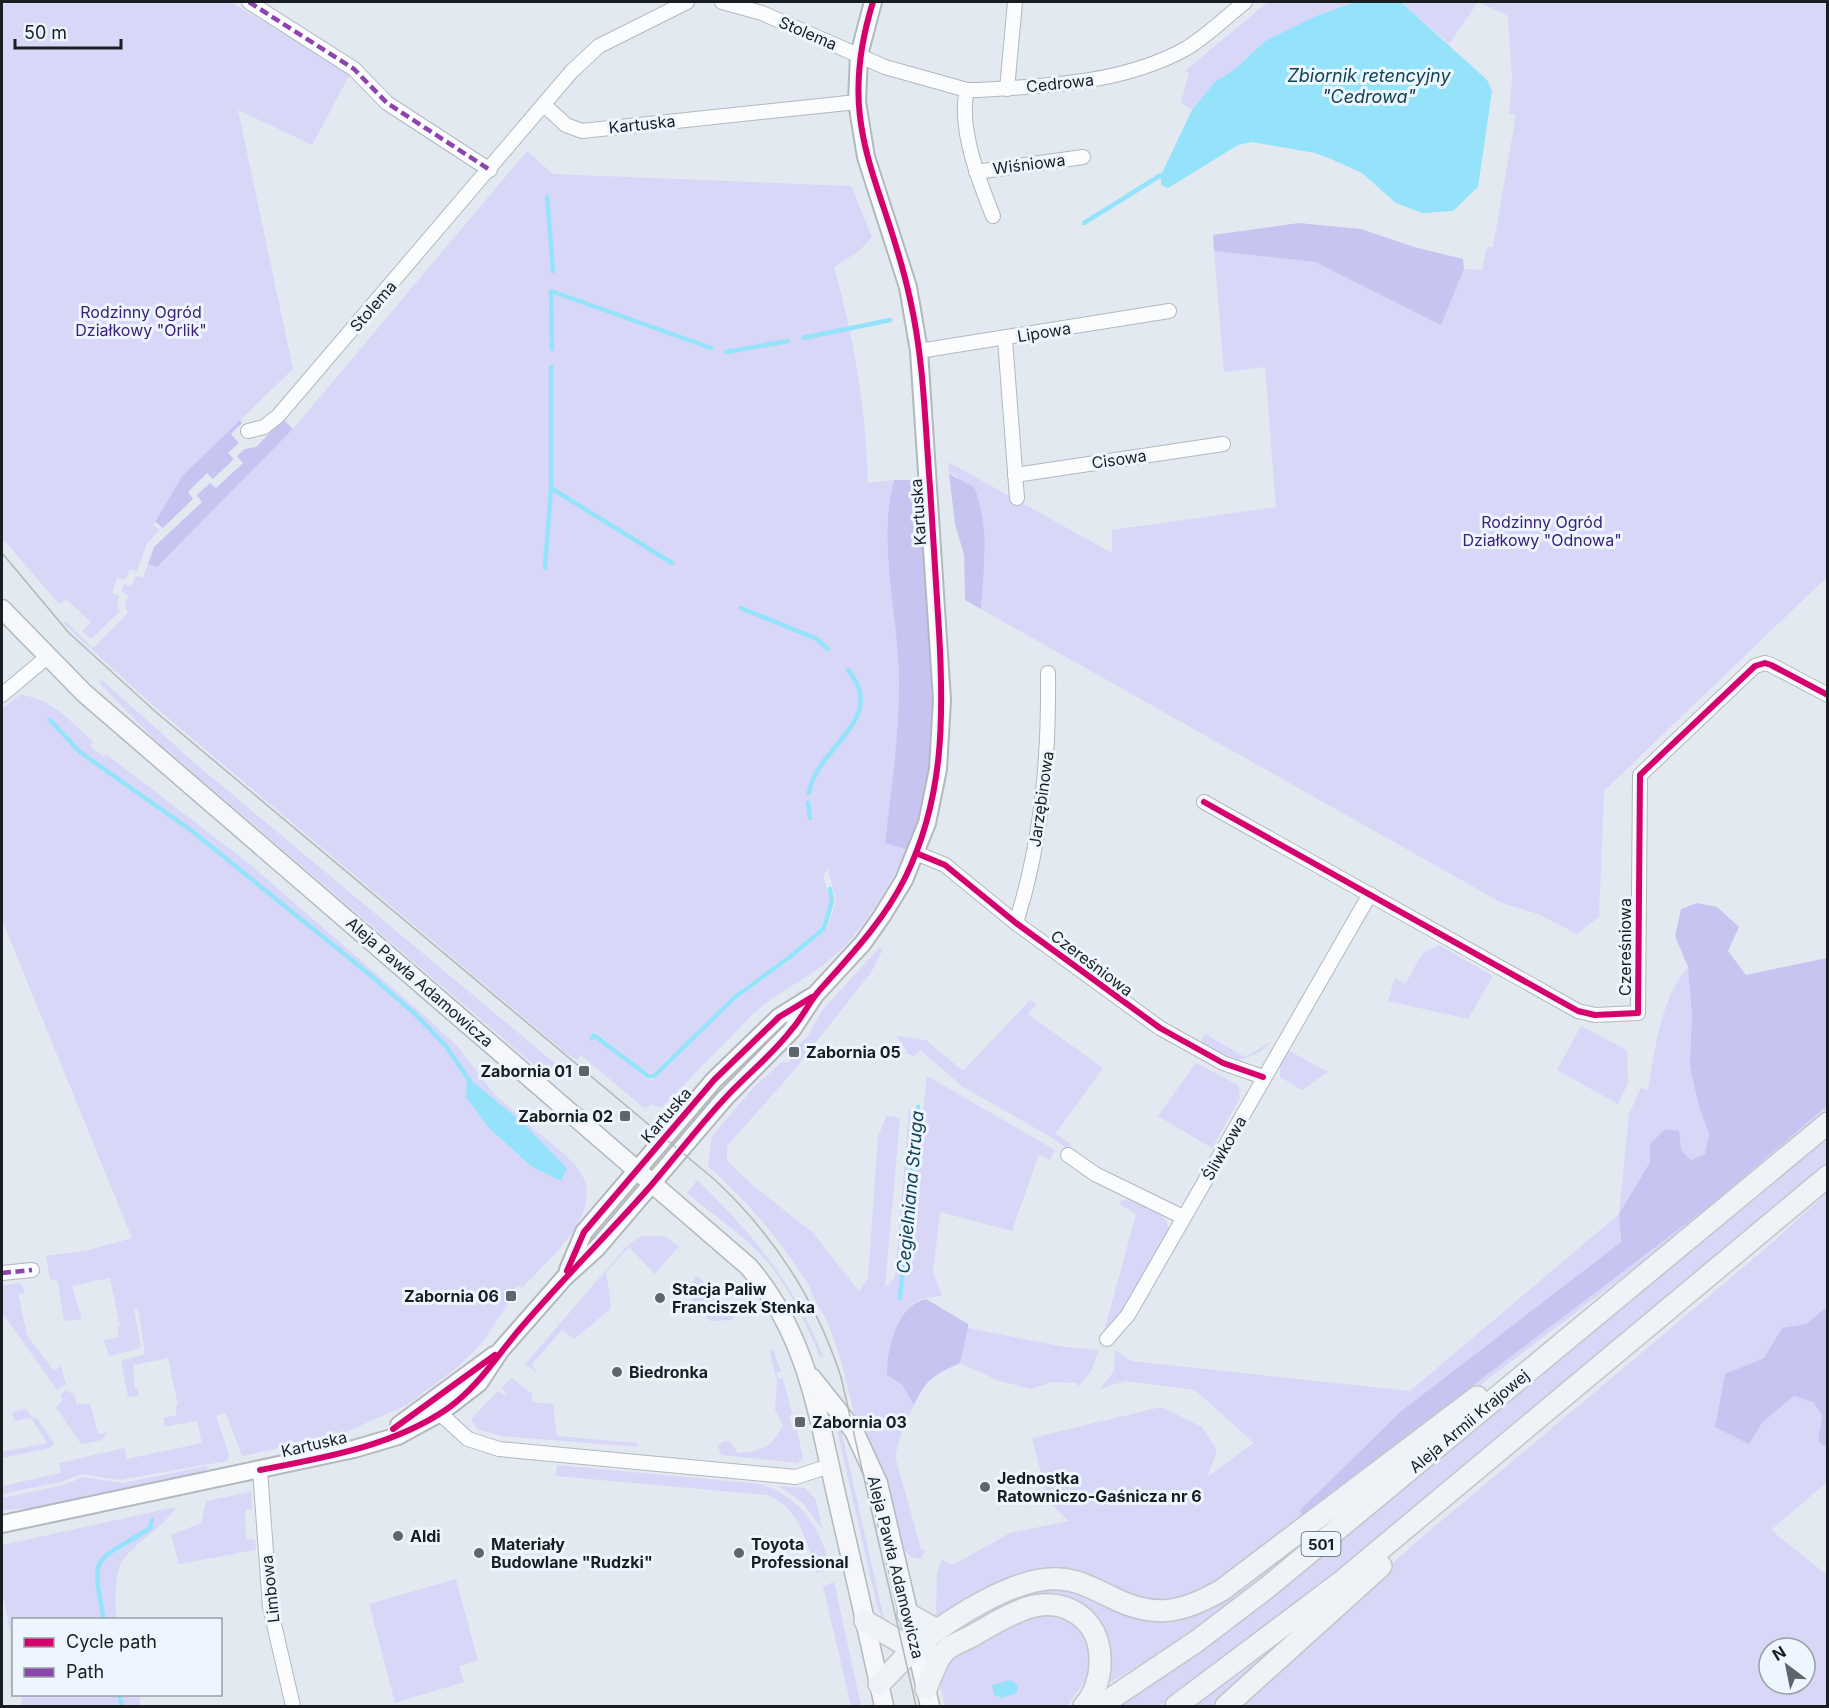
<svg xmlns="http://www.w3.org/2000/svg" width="1829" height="1708" viewBox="0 0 1829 1708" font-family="Inter,sans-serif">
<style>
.green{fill:#d8d7f8;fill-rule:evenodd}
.forest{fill:#c8c4f2}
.water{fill:#94e3fa}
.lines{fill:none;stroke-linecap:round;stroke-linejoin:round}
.stream{stroke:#94e3fa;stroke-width:4.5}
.minor-casing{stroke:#b2b8be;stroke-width:16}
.tertiary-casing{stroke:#b2b8be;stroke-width:20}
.secondary-casing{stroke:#b2b8be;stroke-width:21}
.primary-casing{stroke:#c2c6ca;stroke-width:24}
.minor{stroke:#fbfcfd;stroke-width:14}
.tertiary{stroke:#fbfcfd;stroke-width:16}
.secondary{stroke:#f5f7fa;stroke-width:18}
.primary{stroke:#eff3f7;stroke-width:21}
.tram{stroke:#b4b6b8;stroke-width:1.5}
.quiet{stroke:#8e44ad;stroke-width:4.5;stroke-dasharray:9 4.5;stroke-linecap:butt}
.cycleway-casing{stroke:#edf5fe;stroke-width:10}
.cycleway{stroke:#d6006c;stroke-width:6}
.poi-dot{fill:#5f656b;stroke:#edf5fe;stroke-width:2}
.labels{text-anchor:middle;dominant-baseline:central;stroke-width:6;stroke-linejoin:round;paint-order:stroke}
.shield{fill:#edf5fe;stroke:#595e65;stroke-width:1.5}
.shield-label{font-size:15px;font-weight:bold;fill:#191e23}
.street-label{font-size:16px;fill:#191e23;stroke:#edf5fe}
.park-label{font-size:16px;fill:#3b2178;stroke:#edf5fe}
.poi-label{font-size:16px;font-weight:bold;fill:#191e23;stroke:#edf5fe;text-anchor:start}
.water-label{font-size:18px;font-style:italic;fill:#114350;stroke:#edf5fe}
</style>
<rect width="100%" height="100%" fill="#e2e9f1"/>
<!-- green -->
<g class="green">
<polygon points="2,2 231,2 350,74 312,145 238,110 293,369 182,476 153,525 160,530 147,543 137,571 130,569 125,580 117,578 112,593 119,596 117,607 120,611 91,639 82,631 91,622 66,599 59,604 4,540 2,543"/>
<polygon points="1268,2 1356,2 1316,16 1265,41 1235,69 1215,82 1192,110 1181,102 1189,73 1185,71"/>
<polygon points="1401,2 1827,2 1827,577 1604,791 1599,917 1577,934 1538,914 1502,903 981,609 985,556 956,475 949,474 948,462 1112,553 1112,530 1276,507 1265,367 1224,372 1214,251 1315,262 1441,324 1464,269 1482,270 1487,247 1493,247 1516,115 1509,114 1512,79 1508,16 1478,2 1449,44"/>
<path d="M 527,151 L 553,174 L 851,186 L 872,237 L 860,250 L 834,267 C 854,337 866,410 868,483 L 894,480 C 877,544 898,613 899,677 C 901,733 891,788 885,843 L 908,850 C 883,894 861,938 819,968 C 797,984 774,995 754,1013 L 661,1108 L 651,1104 L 645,1109 L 581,1055 L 577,1060 L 566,1053 L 156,708 L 63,623 L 65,621 L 93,648 L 128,613 L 125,606 L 128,595 L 121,591 L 124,584 L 131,587 L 136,576 L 143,578 L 148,564 L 157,567 L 293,429 ZM 828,869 L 836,902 L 827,928 L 793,958 L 728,1005 L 653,1080 L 647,1079 L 595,1037 L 590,1036 L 594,1031 L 647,1073 L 653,1073 L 740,990 L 790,955 L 822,926 L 830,900 L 823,875 Z"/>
<polygon points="102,680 197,765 557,1065 549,1074 533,1064 155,740 99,683"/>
<path d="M 20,695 C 52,698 71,722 93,742 L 90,746 L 103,757 L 106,754 L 247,862 L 424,1015 L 458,1047 L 494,1094 L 520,1117 L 518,1120 L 523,1120 C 540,1135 560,1149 575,1165 C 613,1207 548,1260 522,1288 L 518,1285 L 507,1297 L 510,1301 L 482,1343 L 460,1365 L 407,1405 L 339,1435 L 242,1456 L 226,1413 L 216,1415 L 229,1455 L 227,1461 L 119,1480 L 81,1474 L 61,1482 L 2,1494 L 2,1486 L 61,1473 L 59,1463 L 125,1448 L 127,1459 L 202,1443 L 197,1421 L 165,1427 L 163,1418 L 177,1415 L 175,1406 L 178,1405 L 168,1358 L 133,1365 L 135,1389 L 138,1389 L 139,1396 L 128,1397 L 121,1361 L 145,1354 L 138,1309 L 134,1309 L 141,1348 L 109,1356 L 104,1340 L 119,1337 L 117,1327 L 120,1326 L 110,1278 L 72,1286 L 82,1319 L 64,1321 L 58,1282 L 50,1279 L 46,1256 L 89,1250 L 132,1238 L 2,920 L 2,709 Z"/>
<polygon points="1439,945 1493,976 1468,1019 1388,1001 1395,978 1405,984 1423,953"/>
<path d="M 880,947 L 882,951 L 872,971 L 796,1068 L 727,1146 L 727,1161 L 756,1188 L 813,1233 L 859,1291 L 868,1278 L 878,1137 L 886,1116 L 900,1118 L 885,1288 L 895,1277 L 909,1110 L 923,1111 L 927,1076 L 1055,1150 L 1050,1160 L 1039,1154 L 1012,1231 L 940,1212 L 933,1272 L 942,1296 C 935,1297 925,1297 919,1300 C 895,1313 886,1350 887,1374 L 902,1385 L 914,1405 L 903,1429 L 895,1456 L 921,1549 L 925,1551 L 921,1559 L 911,1557 L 902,1547 L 892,1505 L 875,1452 L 854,1412 L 841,1360 L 828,1323 L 810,1291 L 811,1289 C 782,1241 747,1201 708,1166 L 712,1136 L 754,1087 L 783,1061 L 787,1063 L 799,1050 L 797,1047 L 807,1037 L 824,1008 Z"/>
<path d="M 1688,967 L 1699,1107 L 1709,1134 L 1705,1154 L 1691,1160 L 1681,1150 L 1650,1144 L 1650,1162 L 1619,1214 L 1621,1242 L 1400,1412 L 1299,1511 L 1302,1515 L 1711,1205 L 1827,1106 L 1827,1110 L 1679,1234 L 1225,1579 L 1180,1602 L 1143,1602 L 1086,1577 L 936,1616 L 937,1572 L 942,1560 L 953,1565 L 1010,1533 L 1069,1521 L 1048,1501 L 1032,1438 L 1161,1407 L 1202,1427 L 1217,1451 L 1207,1477 L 1254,1443 L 1195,1390 L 1125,1381 L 1100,1389 L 1114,1371 L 1115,1350 L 1131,1361 L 1410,1391 L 1619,1214 L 1629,1114 L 1641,1088 L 1648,1090 C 1655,1050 1660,999 1688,967 Z"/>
<polygon points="1030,1000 1036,1004 1028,1014 1103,1068 1055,1134 1071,1144 1068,1149 1049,1136 963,1087 920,1050 914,1056 908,1054 897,1036 926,1040 963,1071"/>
<polygon points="1581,1026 1627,1050 1628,1083 1618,1104 1557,1070"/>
<polygon points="1205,1034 1245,1057 1274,1040 1260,1052 1239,1060 1204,1046 1200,1043"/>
<polygon points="1288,1050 1328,1072 1302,1090 1280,1077 1280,1064"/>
<polygon points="1196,1063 1238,1085 1240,1098 1212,1148 1158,1116"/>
<polygon points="1827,1135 1827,1165 1366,1551 1159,1706 1118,1706"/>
<path d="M 697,1180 C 753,1234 794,1283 823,1356 L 820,1357 C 807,1325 788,1285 765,1259 C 743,1234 712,1215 687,1193 Z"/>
<path d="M 1827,1193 L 1827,1309 L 1806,1324 L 1782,1329 L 1764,1358 L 1725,1374 L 1723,1391 L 1749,1443 L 1762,1423 L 1794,1396 L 1813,1402 L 1822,1416 L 1818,1442 L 1827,1448 L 1827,1482 L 1771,1530 L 1827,1575 L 1827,1706 L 1233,1706 L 1421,1538 L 1764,1250 ZM 1769,1648 L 1805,1648 L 1805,1684 L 1769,1684 Z"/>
<path d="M 1131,1197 C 1149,1207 1166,1211 1170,1233 L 1114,1325 L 1108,1331 L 1105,1328 L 1136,1214 L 1118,1203 Z"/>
<polygon points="641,1236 664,1236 679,1246 655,1274 629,1247 606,1272 611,1306 609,1310 574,1339 562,1330 532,1364 537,1373 525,1364 628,1245"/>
<polygon points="697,1276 734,1313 732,1320 710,1321 696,1307 687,1288"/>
<polygon points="21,1283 25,1293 18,1294 27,1335 54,1371 61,1366 66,1384 57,1390 2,1312 2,1285"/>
<polygon points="968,1328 1065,1347 1099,1350 1091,1371 1079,1386 1076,1383 1052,1382 1030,1389 997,1380 960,1363"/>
<path d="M 773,1349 L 781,1371 L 776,1372 L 779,1379 L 783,1378 L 792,1414 L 789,1416 L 793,1431 L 797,1430 L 803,1458 L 797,1463 L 721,1455 L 718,1446 L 724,1441 L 730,1442 L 738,1453 C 761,1451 773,1447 783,1425 L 775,1410 L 777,1380 L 770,1353 Z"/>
<polygon points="512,1378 532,1394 532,1402 553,1404 557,1436 637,1443 638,1447 502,1436 477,1429 471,1419 498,1391 504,1395 506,1392 501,1388"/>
<polygon points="66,1390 74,1395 77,1405 90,1403 98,1434 107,1433 102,1440 81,1444 56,1407 63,1400 60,1395"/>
<polygon points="26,1409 32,1417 37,1418 54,1443 50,1448 2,1458 2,1452 47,1443 31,1418 15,1421 12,1412"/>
<polygon points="839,1420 885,1624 877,1606 835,1421"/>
<path d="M 557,1465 L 760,1484 C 801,1497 822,1528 830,1570 L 816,1573 C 806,1541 801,1510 768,1495 L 556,1476 Z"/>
<polygon points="207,1466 207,1470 35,1508 2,1510 2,1498 64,1485 83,1477 123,1483"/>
<polygon points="778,1486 805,1488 816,1500 822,1529 802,1502"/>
<polygon points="251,1492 252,1509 245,1509 246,1540 255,1539 256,1550 179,1564 171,1535 201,1523 206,1501"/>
<path d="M 176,1507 C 163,1529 127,1546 119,1568 C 114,1584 116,1604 116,1619 L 14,1620 L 13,1647 L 2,1590 L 2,1545 Z"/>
<path d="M 1342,1512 C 1266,1577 1189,1636 1103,1687 C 1117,1646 1108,1634 1080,1604 L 945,1636 L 1023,1592 L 1070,1588 L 1116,1609 L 1234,1594 Z"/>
<polygon points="456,1579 478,1661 459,1666 464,1682 395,1703 369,1604"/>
<polygon points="834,1582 861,1706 851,1706 823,1586"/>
<path d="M 1043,1614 L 1071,1619 L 1091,1644 L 1089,1675 L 1067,1706 L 945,1706 C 944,1698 939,1687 941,1679 C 950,1644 1012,1624 1043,1614 Z"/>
<polygon points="1287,1638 1213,1706 1192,1706 1284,1639"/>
<polygon points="22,1695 139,1695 141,1706 21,1706"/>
</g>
<!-- forest -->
<g class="forest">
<polygon points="1299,223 1361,229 1414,247 1463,259 1464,269 1441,325 1315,262 1214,251 1213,235"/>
<polygon points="283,419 293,429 157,567 148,564 154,547 202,502 197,495 210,483 216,488 243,463 237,456 245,449 256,447"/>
<polygon points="240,420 242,423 231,434 239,443 228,453 234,459 213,479 207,473 188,492 193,499 163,528 155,522 182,476"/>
<path d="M 949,474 L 974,487 C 990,526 984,567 981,609 L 965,600 L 964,555 L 955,524 Z"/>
<path d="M 894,480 L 911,480 L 920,517 L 924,517 C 929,613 944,712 923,806 C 920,821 913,836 908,850 L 885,843 C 891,788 900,733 899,678 C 898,613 877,544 894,480 Z"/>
<polygon points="1697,903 1717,907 1739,927 1728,951 1746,975 1827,958 1827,1106 1711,1205 1302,1515 1299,1511 1400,1412 1621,1242 1619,1214 1650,1162 1650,1144 1665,1129 1679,1131 1681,1150 1691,1160 1705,1154 1709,1134 1699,1107 1690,1066 1692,1016 1688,967 1675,936 1681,909"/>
<path d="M 926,1299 L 968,1324 L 968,1328 L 960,1363 C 934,1375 926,1379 914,1405 L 902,1385 L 887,1375 C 886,1350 897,1304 926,1299 Z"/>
<polygon points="1824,1309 1828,1309 1827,1448 1818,1442 1822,1416 1813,1402 1794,1396 1762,1423 1749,1444 1715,1427 1725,1374 1764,1358 1782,1328 1806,1324"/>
</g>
<!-- water -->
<g class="water">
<polygon points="1356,2 1401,2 1487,80 1492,91 1478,187 1453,211 1422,213 1396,203 1362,173 1331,159 1315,153 1252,142 1238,145 1168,188 1161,185 1161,175 1192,110 1215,82 1235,69 1265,41 1316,16"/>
<polygon points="467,1077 524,1124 567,1168 561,1181 531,1166 488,1127 466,1097"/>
<polygon points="1011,1680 1018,1686 1017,1693 1002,1698 994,1695 992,1685"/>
</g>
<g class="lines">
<!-- stream -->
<g class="stream">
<polyline points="547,197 553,271"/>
<polyline points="1084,223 1161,175"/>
<polyline points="803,338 890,320"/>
<polyline points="552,349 551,291 711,348"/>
<polyline points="726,352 788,341"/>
<polyline points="551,488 672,563"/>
<polyline points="545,568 551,488 551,367"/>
<polyline points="741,608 815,638 828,649"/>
<polyline points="50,720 80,752 192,831 369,974 415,1014 446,1046 469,1080"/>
<path d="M 809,793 C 815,748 890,719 848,670"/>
<polyline points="808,803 810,818"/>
<polyline points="592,1038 594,1035 648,1076 654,1076 735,997 790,957 824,928 832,901 830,889"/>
<polyline points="900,1298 918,1107"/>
<path d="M 104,1620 C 90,1549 95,1564 150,1528 L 152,1520"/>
<polyline points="119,1694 122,1706"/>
</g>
<defs>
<g id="minor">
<polyline points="249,2 354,69 387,103 490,170"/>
<path d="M 722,2 L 762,13 L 885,67 L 967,90 L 979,90 C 1049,86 1125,83 1187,48 C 1208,35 1226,17 1245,2"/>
<polyline points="1007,89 1015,2"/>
<path d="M 967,90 C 958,127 979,181 993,216"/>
<polyline points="544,105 566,125 582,131 857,102"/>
<polyline points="976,172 1083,157"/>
<polyline points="1005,339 1017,498"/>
<polyline points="919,351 1169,311"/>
<polyline points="248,431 264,427 278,416 572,71 599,46 687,2"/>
<polyline points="1015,475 1223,444"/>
<polyline points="2,695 46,658"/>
<polyline points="1204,802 1578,1011 1595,1015 1638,1013 1640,775 1755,666 1765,663 1771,665 1828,695"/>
<polyline points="916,853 945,865 1016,923 1160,1028 1223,1063 1263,1077"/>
<path d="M 1016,923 C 1042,841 1049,759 1048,673"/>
<polyline points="1068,1155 1095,1174 1183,1217"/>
<polyline points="2,1273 32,1270"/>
<polyline points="1107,1339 1128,1315 1370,894"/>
<polyline points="434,1408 468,1439 499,1449 796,1477 829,1466"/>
<polyline points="260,1470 270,1607 293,1706"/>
</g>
<g id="tertiary">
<polyline points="568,1270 584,1232 714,1080 779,1017 811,997"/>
<polyline points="399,1425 494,1355"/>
<polyline points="2,1524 354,1449 398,1436 440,1413 479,1383 500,1351 565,1277 597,1248 725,1098 792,1030 815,995 863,943 882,916 904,880 927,823 938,769 942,700 919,351 908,287 866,157 857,102 859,55 873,2"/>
</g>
<g id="secondary">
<path d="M 2,609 L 84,693 L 749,1267 C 808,1337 817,1412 837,1498 C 853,1567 869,1637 884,1706"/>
<polyline points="812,1378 854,1431 878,1483 930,1706"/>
</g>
<g id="primary">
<polyline points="908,1614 937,1630"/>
<polyline points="865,1621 902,1643 926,1648"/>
<path d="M 879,1684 C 892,1672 904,1657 918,1645 C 950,1619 1017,1575 1060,1579 C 1079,1580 1094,1589 1111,1597 C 1154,1619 1182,1613 1222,1590 L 1477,1397"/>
<path d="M 926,1689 C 931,1678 936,1660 945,1651 C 952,1644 968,1639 977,1633 C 993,1624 1009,1614 1027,1608 C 1065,1596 1100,1619 1100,1659 C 1101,1674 1095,1695 1084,1706"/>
<polyline points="1100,1706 1197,1641 1269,1586 1828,1123"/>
<polyline points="1176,1706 1341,1582 1828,1176"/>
<polyline points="1226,1706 1381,1566"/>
</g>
</defs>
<!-- minor casing -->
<use href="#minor" class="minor-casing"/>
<!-- tertiary casing -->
<use href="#tertiary" class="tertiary-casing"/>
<!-- secondary casing -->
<use href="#secondary" class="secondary-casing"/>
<!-- primary casing -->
<use href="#primary" class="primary-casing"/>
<!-- minor -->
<use href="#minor" class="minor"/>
<!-- tertiary -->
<use href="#tertiary" class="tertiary"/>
<!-- secondary -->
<use href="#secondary" class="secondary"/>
<!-- primary -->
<use href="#primary" class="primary"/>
<!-- tram -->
<path class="tram" d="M 2,553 L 69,633 L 157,713 L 715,1180 C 774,1235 816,1300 841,1377 L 916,1706"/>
<!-- quiet -->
<g class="quiet">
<polyline points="249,2 354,69 387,103 490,170"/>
<polyline points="2,1273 32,1270"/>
</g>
<defs>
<g id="cycleway">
<polyline points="1204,802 1578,1011 1595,1015 1638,1013 1640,775 1755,666 1765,663 1771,665 1828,695"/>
<polyline points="916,853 945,865 1016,923 1160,1028 1223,1063 1263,1077"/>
<polyline points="567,1271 584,1232 714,1080 779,1017 812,997"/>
<polyline points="393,1429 495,1355"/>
<path d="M 260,1470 C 323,1458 393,1446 447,1409 C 480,1386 499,1352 525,1323 C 565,1277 607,1235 647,1190 C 675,1158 700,1124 729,1094 C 750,1072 774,1053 792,1029 C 802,1018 808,1004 818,992 C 850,956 883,922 905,878 C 944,799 944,717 939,631 C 936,583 933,535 930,487 C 925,424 924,360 910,299 C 885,181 833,130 873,2"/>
</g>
</defs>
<!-- cycleway casing -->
<use href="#cycleway" class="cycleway-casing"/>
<!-- cycleway -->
<use href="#cycleway" class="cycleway"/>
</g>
<!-- markers -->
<g class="poi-dot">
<rect x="788" y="1046" width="12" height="12" rx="3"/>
<rect x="578" y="1065" width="12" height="12" rx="3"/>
<rect x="619" y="1110" width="12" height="12" rx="3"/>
<rect x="505" y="1290" width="12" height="12" rx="3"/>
<circle cx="660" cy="1298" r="6"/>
<circle cx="617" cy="1372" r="6"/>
<rect x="794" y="1416" width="12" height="12" rx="3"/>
<circle cx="985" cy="1487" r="6"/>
<circle cx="398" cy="1536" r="6"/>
<circle cx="479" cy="1553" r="6"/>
<circle cx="739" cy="1553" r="6"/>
</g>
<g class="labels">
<!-- shield labels -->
<rect class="shield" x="1301.5" y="1532" width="39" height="24" rx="4.5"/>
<g class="shield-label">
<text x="1321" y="1544">501</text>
</g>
<!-- street labels -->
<g class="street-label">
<text transform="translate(808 33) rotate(23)">Stolema</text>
<text transform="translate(1060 83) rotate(-6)">Cedrowa</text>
<text transform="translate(642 124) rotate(-6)">Kartuska</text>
<text transform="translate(1029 164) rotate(-7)">Wiśniowa</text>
<text transform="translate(373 306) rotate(-49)">Stolema</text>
<text transform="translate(1044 332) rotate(-9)">Lipowa</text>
<text transform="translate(1119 459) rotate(-8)">Cisowa</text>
<text transform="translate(918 512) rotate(-94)">Kartuska</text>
<text transform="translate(1041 799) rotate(-82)">Jarzębinowa</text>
<text transform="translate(1625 947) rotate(-90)">Czereśniowa</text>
<text transform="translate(1092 963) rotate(37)">Czereśniowa</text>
<text transform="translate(420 982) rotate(41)">Aleja Pawła Adamowicza</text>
<text transform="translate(666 1115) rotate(-49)">Kartuska</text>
<text transform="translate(1224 1148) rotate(-60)">Śliwkowa</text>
<text transform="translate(1469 1421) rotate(-40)">Aleja Armii Krajowej</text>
<text transform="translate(314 1444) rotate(-13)">Kartuska</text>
<text transform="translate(896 1567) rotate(76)">Aleja Pawła Adamowicza</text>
<text transform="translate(270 1589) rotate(-96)">Limbowa</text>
</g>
<!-- park labels -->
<g class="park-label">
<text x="141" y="312">Rodzinny Ogród<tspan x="141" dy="18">Działkowy "Orlik"</tspan></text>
<text x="1542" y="522">Rodzinny Ogród<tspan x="1542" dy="18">Działkowy "Odnowa"</tspan></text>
</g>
<!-- poi labels -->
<g class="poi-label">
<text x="806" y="1052">Zabornia 05</text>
<text x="572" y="1071" text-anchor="end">Zabornia 01</text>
<text x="613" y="1116" text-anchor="end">Zabornia 02</text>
<text x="672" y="1289">Stacja Paliw<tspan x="672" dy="18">Franciszek Stenka</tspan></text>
<text x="499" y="1296" text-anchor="end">Zabornia 06</text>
<text x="629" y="1372">Biedronka</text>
<text x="812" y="1422">Zabornia 03</text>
<text x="997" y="1478">Jednostka<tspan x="997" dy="18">Ratowniczo-Gaśnicza nr 6</tspan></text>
<text x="410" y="1536">Aldi</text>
<text x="491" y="1544">Materiały<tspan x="491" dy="18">Budowlane "Rudzki"</tspan></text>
<text x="751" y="1544">Toyota<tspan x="751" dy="18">Professional</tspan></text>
</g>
<!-- water labels -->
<g class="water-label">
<text x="1369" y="75">Zbiornik retencyjny<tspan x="1369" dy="21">"Cedrowa"</tspan></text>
<text transform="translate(910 1192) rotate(-85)">Cegielniana Struga</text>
</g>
</g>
<!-- border -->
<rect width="1829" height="1708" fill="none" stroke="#191e23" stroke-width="6"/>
<!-- legend -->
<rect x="12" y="1618" width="210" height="78" fill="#edf5fe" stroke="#989fa6" stroke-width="1.5"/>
<rect x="24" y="1638" width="30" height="9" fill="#d6006c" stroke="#989fa6" stroke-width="1.5"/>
<text x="66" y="1648" font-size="18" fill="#191e23">Cycle path</text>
<rect x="24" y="1668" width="30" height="9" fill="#8e44ad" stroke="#989fa6" stroke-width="1.5"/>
<text x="66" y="1678" font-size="18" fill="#191e23">Path</text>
<!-- north arrow -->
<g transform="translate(1787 1666) rotate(328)"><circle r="28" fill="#edf5fe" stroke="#989fa6" stroke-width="1.5"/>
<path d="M0-4.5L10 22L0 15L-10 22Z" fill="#5f656b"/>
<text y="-9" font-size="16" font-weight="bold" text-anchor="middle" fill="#191e23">N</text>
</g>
<!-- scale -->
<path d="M15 39v9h106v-9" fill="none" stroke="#191e23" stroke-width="3"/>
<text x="24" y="39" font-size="18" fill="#191e23" stroke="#edf5fe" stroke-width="4.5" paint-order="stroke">50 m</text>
</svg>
